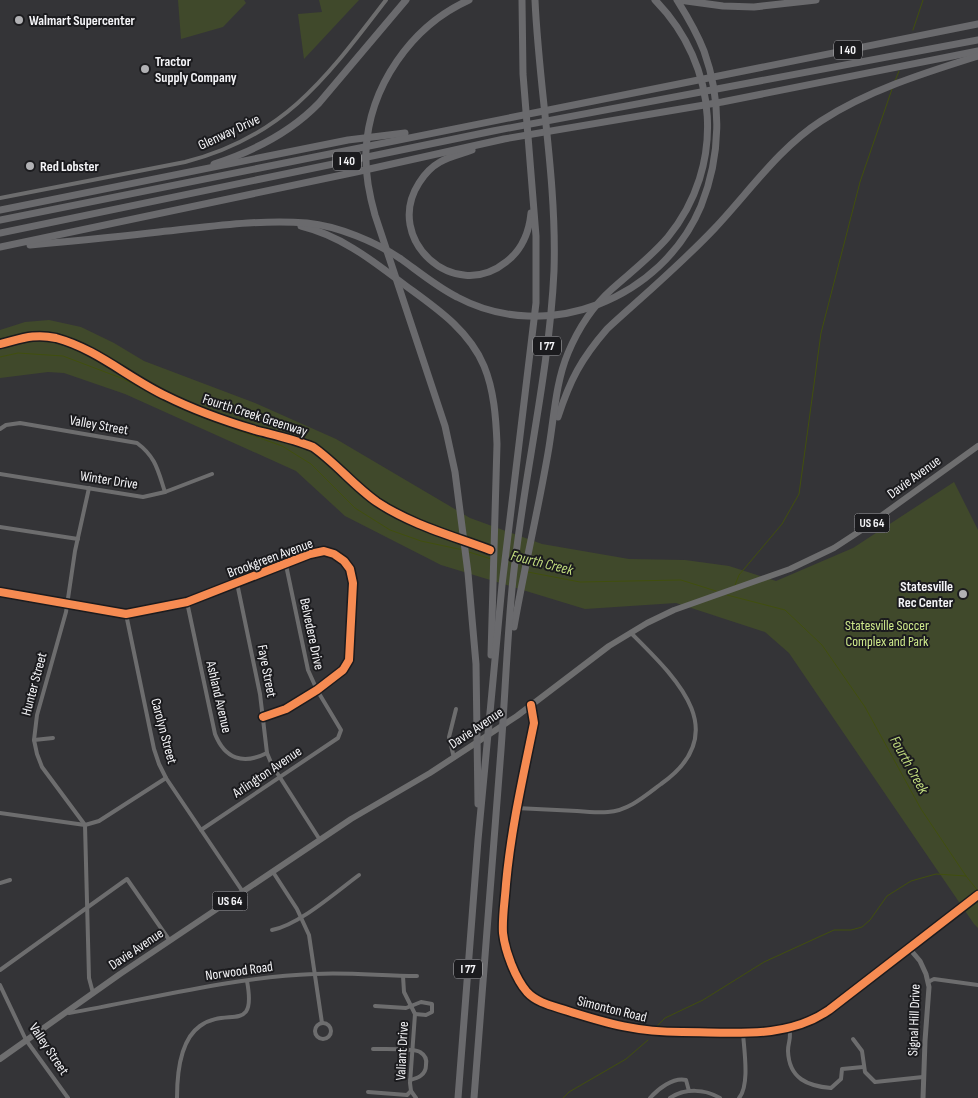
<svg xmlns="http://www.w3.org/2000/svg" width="978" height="1098" viewBox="0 0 978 1098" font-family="'Sofia Sans Condensed',sans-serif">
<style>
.green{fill:#40492b}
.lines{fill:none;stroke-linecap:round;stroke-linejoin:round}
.stream{stroke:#414f0e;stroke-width:1}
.minor{stroke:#6d6d6e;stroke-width:4}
.tertiary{stroke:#6d6d6e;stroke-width:5}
.primary{stroke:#6e6e6f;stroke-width:6}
.motorway{stroke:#6a6a6d;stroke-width:7}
.cycleway-casing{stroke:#1b1b1e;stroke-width:11}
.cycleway{stroke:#f68b52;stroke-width:8}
.poi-dot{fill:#b1b1b4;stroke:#1b1b1e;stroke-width:2}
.labels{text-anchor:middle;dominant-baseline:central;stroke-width:4;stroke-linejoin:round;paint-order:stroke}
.shield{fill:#1b1b1e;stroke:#b3b3b6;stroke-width:1}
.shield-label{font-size:12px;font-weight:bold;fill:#f4f4f7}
.poi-label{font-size:14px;font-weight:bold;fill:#f4f4f7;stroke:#1b1b1e;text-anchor:start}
.street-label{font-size:14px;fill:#f4f4f7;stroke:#1b1b1e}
.park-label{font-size:14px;fill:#cee98b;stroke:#1b1b1e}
.water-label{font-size:15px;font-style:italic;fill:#c1dc7e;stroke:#1b1b1e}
</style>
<rect width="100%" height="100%" fill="#343437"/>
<!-- green -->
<g class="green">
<polygon points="178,0 244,0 246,3 223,27 181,39"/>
<polygon points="319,0 359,0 304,59 298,14 322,12"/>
<polygon points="49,320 81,327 114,343 144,361 255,403 336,439 470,518 542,544 629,559 685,560 729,566 776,581 853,548 954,482 978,530 978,928 974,924 789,653 765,632 676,603 585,609 441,565 345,516 296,471 125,394 64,373 48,372 0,378 0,330 25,322"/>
</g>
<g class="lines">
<!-- stream -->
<g class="stream">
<polyline points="913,30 923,0"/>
<polyline points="895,81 899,71"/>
<polyline points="0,357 18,353 63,356 121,378 196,415 282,446 311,464 355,508 390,530 421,541 463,550"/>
<polyline points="469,552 491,559"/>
<polyline points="528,572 580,582 681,580 716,591"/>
<polyline points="735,585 739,575 782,524 799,494 821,333 860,182 892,89"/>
<polyline points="727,595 785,610 822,645 865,707 921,809 966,876 978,891"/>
<polyline points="656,1027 665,1018 703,1000 764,962 834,930 851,930 862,927 870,920 887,896 911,881 936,874 966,876"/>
<polyline points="563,1098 569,1092 626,1059 648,1040"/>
</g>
<!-- minor -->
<g class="minor">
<path d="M 0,198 L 185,162 C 284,137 327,77 386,0"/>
<path d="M 0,429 L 6,425 L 20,423 L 137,443 C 156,457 158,471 165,492"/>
<polyline points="0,474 143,497 165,492 212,474"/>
<polyline points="89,488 75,551 66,612 37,715 34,740 37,754 42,767 85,825 89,978 93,993"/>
<polyline points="0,527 78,539"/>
<polyline points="237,583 260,694 267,753 272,765 320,840"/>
<polyline points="0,592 126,614 187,602 310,554 324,551 334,554 344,561 350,569 353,583 349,660 343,670 317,690 286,709 263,717"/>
<path d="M 187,602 L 215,734 C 225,759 243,765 267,753"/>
<polyline points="126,614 154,749 159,764 166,778 243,892"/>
<polyline points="34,740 53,738"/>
<polyline points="454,758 449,737 456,709"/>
<path d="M 516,808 C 536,809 557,810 577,811 C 587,812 598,813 608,812 C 628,811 645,796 661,784 C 735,732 675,677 631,633"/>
<polyline points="0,813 85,825 99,821 166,778"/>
<polyline points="201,830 338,738 341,730 317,690 308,670 286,565"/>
<polyline points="273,872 297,909 309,935 322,1023"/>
<polyline points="0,883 10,880"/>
<path d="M 272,930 C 299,925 336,892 359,875"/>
<polyline points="0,970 127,879 170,941"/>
<polyline points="403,976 404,992 415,1014 410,1083 411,1091 416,1098"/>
<polyline points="928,982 934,979 978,985"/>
<polyline points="0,985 26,1040 68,1098"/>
<polyline points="375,1006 406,1008 421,1002 432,1004 432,1012 426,1015 415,1014"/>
<path d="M 68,1011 L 69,1013 C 150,999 232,977 314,974 C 348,972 383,976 417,976"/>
<circle cx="323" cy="1031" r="8"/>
<path d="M 789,1028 C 792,1038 788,1041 788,1051 C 789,1079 808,1086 831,1088 L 841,1079 L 842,1069 L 863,1067"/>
<polyline points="853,1039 862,1051 865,1072 875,1082 923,1077"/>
<path d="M 373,1049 C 382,1049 415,1048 420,1052 C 425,1055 427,1060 426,1065 C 426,1075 418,1078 410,1080"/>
<polyline points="368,1092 407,1095 411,1091"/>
<path d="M 177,1098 C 177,1076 180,1040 200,1026 C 228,1006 257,1035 247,981"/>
<path d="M 650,1098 C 658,1089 673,1077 686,1080 L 689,1091"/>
<path d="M 670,1098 C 685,1088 705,1089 720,1098"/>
<path d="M 739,1098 C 750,1085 744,1050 743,1033"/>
</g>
<!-- tertiary -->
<g class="tertiary">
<path d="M 531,705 L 534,723 C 523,777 511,829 506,884 C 505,900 502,917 503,933 C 505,951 515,978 527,992 C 537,1003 553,1006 568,1011 C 609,1024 638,1032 682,1032 C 732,1032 786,1040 829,1010 L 978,895"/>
<polyline points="909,948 920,961 926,974 929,987 925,1041 923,1098"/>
</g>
<!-- primary -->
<polyline class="primary" points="0,1059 120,974 351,819 430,773 517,716 609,646 647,623 674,610 790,569 834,548 863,529 978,446"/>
<!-- motorway -->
<g class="motorway">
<path d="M 469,0 C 411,26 369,87 366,151 C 365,173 369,194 375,215 L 445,426 L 455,472 L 468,573 L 476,664 L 478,804"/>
<polyline points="679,0 723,6 754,7 816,0"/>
<path d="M 472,150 C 462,154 450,156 440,162 C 431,167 424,175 419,183 C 383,239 454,304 506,262 C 522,250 529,233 531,213"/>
<path d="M 214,164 C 254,151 290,133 319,103 L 406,0"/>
<polyline points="0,210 348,140 405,133"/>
<polyline points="0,220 978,24"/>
<path d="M 301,226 C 342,236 373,261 406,286 C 436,308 469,330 484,366 C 494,390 496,418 497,444 L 491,655"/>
<polyline points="0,233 493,131 978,40"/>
<path d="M 30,245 C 73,241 116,237 159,232 C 208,227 258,219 307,223 C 338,226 376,242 401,259 C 419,272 437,287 457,297 C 547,345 662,299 701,206 C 721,156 722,101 704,51 C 697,33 687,16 677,0"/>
<polyline points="0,247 356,172 504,139 722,102 978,51"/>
<path d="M 558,417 C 570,380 581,359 607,329 C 643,296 681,264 715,228 C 749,192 779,148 821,121 C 869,90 924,73 978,56"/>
<path d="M 514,627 C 524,569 538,511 548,453 C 554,420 555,384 568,353 C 578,329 593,306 612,289 C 631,272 652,256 668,237 C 726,166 719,65 655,0"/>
<polyline points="458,1098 478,840 502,585 536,303 536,236 523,74 522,0"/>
<path d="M 474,1098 C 483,982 492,866 501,750 C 505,696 507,643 512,589 C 522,483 549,377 554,271 C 557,180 539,90 535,0"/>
</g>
<defs>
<g id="cycleway">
<path d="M 0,344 C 21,339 34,333 56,338 C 97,349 128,378 166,396 C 194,410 225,421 255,430 C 274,435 294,439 313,447 C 336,463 354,486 377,502 C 412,525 450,535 490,550"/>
<polyline points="0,592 126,614 187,602 310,554 324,551 334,554 344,561 350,569 353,583 349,660 343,670 317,690 286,709 263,717"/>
<path d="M 531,705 L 534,723 C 523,777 511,829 506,884 C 505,900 502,917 503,933 C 505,951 515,978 527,992 C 537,1003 553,1006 568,1011 C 609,1024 638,1032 682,1032 C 732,1032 786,1040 829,1010 L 978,895"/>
</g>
</defs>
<!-- cycleway casing -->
<use href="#cycleway" class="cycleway-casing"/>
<!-- cycleway -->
<use href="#cycleway" class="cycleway"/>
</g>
<!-- markers -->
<g class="poi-dot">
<circle cx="19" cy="20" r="5"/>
<circle cx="145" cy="69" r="5"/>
<circle cx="30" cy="166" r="5"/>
<circle cx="963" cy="594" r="5"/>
</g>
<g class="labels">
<!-- shield labels -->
<g class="shield">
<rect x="834" y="40.5" width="28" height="19" rx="4"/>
<rect x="333" y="151.5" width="28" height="19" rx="4"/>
<rect x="533" y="336.5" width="28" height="19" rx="4"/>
<rect x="854.5" y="513.5" width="35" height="19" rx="4"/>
<rect x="212.5" y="891.5" width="35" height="19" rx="4"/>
<rect x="454" y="959.5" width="28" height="19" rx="4"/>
</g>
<g class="shield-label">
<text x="848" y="50">I 40</text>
<text x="347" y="161">I 40</text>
<text x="547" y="346">I 77</text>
<text x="872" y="523">US 64</text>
<text x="230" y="901">US 64</text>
<text x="468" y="969">I 77</text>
</g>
<!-- poi labels -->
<g class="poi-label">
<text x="29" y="20">Walmart Supercenter</text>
<text x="155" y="61">Tractor<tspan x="155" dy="16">Supply Company</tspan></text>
<text x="40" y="166">Red Lobster</text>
<text x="953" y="586" text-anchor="end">Statesville<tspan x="953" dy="16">Rec Center</tspan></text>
</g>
<!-- street labels -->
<g class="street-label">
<text transform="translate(229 132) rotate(-25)">Glenway Drive</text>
<text transform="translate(255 415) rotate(18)">Fourth Creek Greenway</text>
<text transform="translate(99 425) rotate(10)">Valley Street</text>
<text transform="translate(914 477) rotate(-36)">Davie Avenue</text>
<text transform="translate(109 480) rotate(9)">Winter Drive</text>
<text transform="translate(270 558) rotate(-20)">Brookgreen Avenue</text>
<text transform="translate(312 634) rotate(78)">Belvedere Drive</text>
<text transform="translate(267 671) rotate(79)">Faye Street</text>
<text transform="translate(34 684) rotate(-75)">Hunter Street</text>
<text transform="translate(219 697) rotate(77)">Ashland Avenue</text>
<text transform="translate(476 728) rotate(-34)">Davie Avenue</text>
<text transform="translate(164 731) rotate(75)">Carolyn Street</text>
<text transform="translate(267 772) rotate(-34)">Arlington Avenue</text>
<text transform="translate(136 949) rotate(-34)">Davie Avenue</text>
<text transform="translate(239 971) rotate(-8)">Norwood Road</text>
<text transform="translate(612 1009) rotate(14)">Simonton Road</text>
<text transform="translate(914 1020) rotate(-88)">Signal Hill Drive</text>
<text transform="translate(49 1049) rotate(56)">Valley Street</text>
<text transform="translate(402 1051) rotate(-87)">Valiant Drive</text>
</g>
<!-- park labels -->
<g class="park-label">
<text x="887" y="625">Statesville Soccer<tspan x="887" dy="16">Complex and Park</tspan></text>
</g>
<!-- water labels -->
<g class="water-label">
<text transform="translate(542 563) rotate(14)">Fourth Creek</text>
<text transform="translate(909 765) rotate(61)">Fourth Creek</text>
</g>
</g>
</svg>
